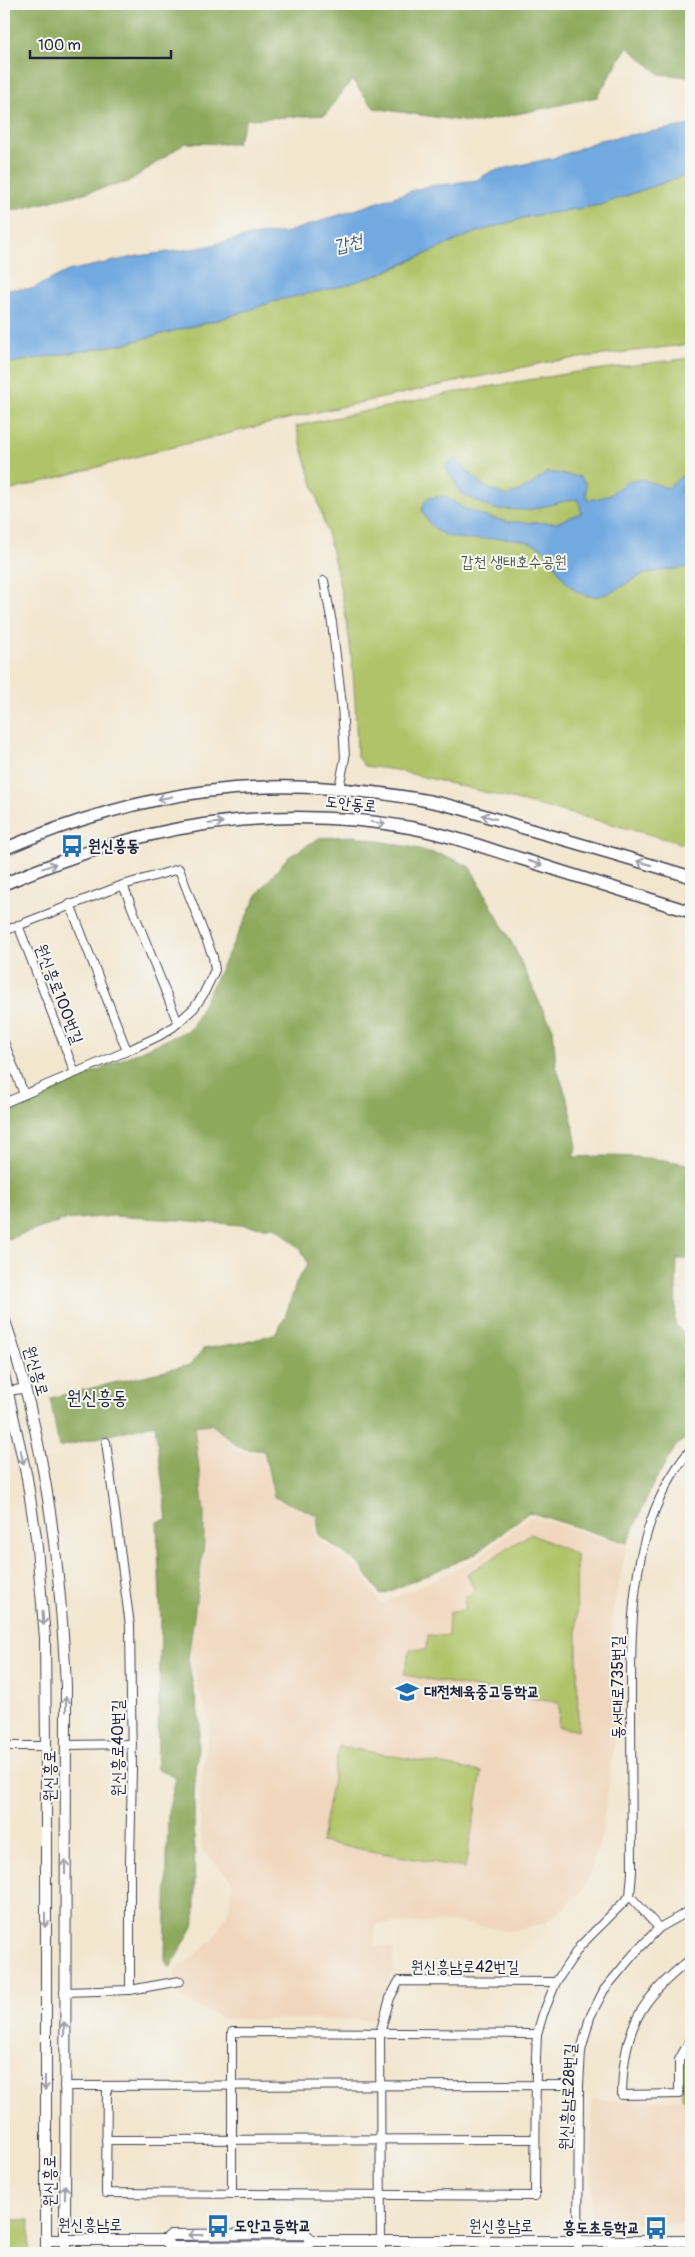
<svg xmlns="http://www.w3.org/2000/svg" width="695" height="2257" viewBox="0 0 695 2257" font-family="Pangolin,'Poor Story',sans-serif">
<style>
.built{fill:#f0d6bc}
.industrial{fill:#cec2b9}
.green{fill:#b0c367;stroke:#697251}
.forest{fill:#8ca95c;stroke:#57664c}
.water{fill:#71a9e0;stroke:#4a668e}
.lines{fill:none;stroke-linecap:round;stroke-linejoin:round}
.minor-casing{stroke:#413f51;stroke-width:10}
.tertiary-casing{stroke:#413f51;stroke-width:12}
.secondary-casing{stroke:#413f51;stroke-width:14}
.minor{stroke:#fff;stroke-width:8}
.tertiary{stroke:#fff;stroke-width:10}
.secondary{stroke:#fff;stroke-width:11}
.oneway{stroke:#9c9ca7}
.labels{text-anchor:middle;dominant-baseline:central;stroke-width:4;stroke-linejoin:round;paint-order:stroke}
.park-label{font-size:16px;fill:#545a4a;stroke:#f6f6f2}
.street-label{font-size:16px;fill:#22223b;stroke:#f6f6f2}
.poi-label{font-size:16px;font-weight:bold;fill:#22223b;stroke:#f6f6f2;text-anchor:start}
.water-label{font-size:18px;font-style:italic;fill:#42587d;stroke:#f6f6f2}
.quarter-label{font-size:19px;fill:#22223b;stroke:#f6f6f2}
</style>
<rect width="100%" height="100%" fill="#f6f6f2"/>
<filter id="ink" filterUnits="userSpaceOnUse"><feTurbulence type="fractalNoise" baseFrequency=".02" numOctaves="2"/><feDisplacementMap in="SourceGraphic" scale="10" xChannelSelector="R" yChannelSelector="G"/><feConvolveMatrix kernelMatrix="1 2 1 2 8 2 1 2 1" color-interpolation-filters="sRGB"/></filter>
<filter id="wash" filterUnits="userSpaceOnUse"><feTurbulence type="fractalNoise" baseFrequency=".0096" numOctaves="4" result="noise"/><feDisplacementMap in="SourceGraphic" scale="20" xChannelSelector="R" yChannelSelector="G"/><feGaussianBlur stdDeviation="1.12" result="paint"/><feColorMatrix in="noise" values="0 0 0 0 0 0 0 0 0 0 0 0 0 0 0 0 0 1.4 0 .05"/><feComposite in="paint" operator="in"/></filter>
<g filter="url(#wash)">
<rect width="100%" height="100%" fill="#f2e6cf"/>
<!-- built -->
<g class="built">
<polygon points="210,1425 239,1451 263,1454 272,1498 315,1516 316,1537 359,1568 381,1604 473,1561 530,1516 627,1546 612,1614 615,1738 601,1838 584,1890 546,1923 513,1931 452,1922 376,1924 375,1946 393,1948 393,1970 374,2020 225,2019 178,1997 174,1971 213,1940 229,1910 233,1881 202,1850 199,1798 210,1724 190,1660 206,1546 205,1511 195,1427"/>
<polygon points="592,2100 691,2100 691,2224 592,2223"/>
</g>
<!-- industrial -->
<polygon class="industrial" points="691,1017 691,1133 688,1125 688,1025"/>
<!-- green -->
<g class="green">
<polygon points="691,173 691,344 547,362 304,415 161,450 4,492 4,364 123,344 221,319 279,300 378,275 474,233 527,217 600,205"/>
<path d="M 691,358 L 691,846 L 604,822 L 396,770 L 365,766 L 357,756 C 356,712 354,668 347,624 C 337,557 314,491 296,426 L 451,393 L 570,373 Z"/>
<polygon points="530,1534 576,1554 578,1731 558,1727 559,1703 404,1675 410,1649 426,1650 428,1635 448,1636 449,1613 466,1609 464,1598 475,1591 467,1574"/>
<polygon points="339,1746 482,1772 465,1868 321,1842"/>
<path d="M 691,2044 L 691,2099 L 682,2099 C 682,2079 681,2061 691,2044 Z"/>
<polygon points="4,2220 30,2220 29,2253 4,2253"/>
</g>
<!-- forest -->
<g class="forest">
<polygon points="4,4 691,4 691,77 660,74 627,47 597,97 475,123 374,108 352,80 325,115 247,119 236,144 185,143 128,182 4,213"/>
<path d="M 353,836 L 415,848 L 451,858 L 470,867 L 514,947 L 542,1008 L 553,1028 L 556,1066 L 569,1104 L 577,1147 L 573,1157 C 614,1155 651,1156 691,1165 L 691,1259 L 677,1259 L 675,1324 L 691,1342 L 691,1434 L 676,1446 L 653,1484 L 627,1543 L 529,1512 L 475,1554 L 381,1595 L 360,1565 L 319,1535 L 317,1515 L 274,1497 L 264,1451 L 240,1448 L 211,1424 L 194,1426 L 204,1512 L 204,1545 L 188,1660 L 200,1723 L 194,1794 L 195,1923 L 170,1968 L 165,1961 L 168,1812 L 176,1778 L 157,1769 L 161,1625 L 157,1522 L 167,1520 L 155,1424 L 59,1447 L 50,1398 L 190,1365 L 203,1349 L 251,1341 L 276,1333 L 285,1317 L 297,1281 L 308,1264 L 302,1251 L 278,1228 L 178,1220 L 113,1216 L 65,1220 L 4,1240 L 4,1111 L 191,1029 L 257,895 L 287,858 L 319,838 Z"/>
</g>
<!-- water -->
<g class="water">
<polygon points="691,125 691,173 600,205 527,217 474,233 377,275 343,286 279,300 221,319 123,344 4,364 4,289 32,289 68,271 138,256 199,248 250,236 288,232 424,187 477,180 492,171 558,157 600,140"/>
<path d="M 454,458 L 485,487 L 507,496 L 528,487 L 548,472 L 581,477 L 586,484 L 586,497 L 590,500 L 608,496 L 625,483 L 641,479 L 668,488 L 691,468 L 691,479 L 684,481 L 680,491 L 691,496 L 691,567 C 677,569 660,570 646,574 C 629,579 616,594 598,596 C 569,599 560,570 546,552 C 542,547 532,543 526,541 C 490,531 438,556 422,509 L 427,498 L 445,496 L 465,509 L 487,517 L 510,522 L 556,523 L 581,513 L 579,501 L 574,499 L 529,510 L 493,509 L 461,493 L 445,466 Z"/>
</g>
</g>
<g filter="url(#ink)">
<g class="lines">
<defs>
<g id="minor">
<polyline points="324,581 332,623 342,705 345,758 339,788"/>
<polyline points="123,885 178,1023"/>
<polyline points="70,904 127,1051"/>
<polyline points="18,925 75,1073"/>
<polyline points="4,931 123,885 179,869 213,957 215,970 203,995 194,1008 173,1027 159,1036 127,1051 4,1103"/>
<polyline points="4,1042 24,1094"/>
<polyline points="4,1392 26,1388"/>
<polyline points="106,1442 130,1626 132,1769 130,1861 130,1990"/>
<polyline points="66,1745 132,1744"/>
<polyline points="4,1746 46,1746"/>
<path d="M 659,1928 L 630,1896 L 632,1872 C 632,1820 631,1768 631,1716 C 631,1623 628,1524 691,1449"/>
<path d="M 691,1959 C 639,1999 623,2030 622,2095 L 679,2094 L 679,2060 L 691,2038"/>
<polyline points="64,1992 130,1990 180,1981"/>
<polyline points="64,2086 579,2085"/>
<polyline points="107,2086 106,2193 535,2196 536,2057 537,2034 543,2014 556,1982 580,1946 630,1896"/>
<polyline points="106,2140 535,2139"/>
<polyline points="232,2194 232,2032 537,2034"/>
<polyline points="381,2253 380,2033 390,1998 399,1981 556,1982"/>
<polyline points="578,2253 579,2085 581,2051 590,2017 604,1990 633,1955 659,1928 691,1910"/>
</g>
<g id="tertiary">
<path d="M 4,1318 C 45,1437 60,1561 66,1686 L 65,2253"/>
<polyline points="4,1375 27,1478 36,1537 45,1638 46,1746 46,2253"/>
<polyline points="46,2240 165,2240 171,2235 306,2234 311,2241"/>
<polyline points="165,2240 171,2247 306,2246 311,2241 691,2241"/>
</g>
<g id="secondary">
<path d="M 4,849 C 146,789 265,772 418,799 C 454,805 489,817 524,828 C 580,844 636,860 691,877"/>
<path d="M 4,884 C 137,826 268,802 413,828 C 451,835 488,849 525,860 C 581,878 636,895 691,912"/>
</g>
</defs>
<!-- minor casing -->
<use href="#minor" class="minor-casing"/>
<!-- tertiary casing -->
<use href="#tertiary" class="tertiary-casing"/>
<!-- secondary casing -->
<use href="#secondary" class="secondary-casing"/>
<!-- minor -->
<use href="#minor" class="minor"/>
<!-- tertiary -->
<use href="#tertiary" class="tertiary"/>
<!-- secondary -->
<use href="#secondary" class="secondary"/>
</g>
<!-- one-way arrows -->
<defs><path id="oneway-shaft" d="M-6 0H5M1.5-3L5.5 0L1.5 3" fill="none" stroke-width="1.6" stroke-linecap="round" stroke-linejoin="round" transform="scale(1.25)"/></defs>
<g class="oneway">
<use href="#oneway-shaft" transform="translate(165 798) rotate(168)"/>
<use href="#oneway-shaft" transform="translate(489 817) rotate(-165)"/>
<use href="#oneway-shaft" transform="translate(216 823) rotate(-6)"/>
<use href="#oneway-shaft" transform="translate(378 823) rotate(9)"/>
<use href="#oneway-shaft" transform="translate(535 863) rotate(17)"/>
<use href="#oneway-shaft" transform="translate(644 863) rotate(-164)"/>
<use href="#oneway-shaft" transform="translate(49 866) rotate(-20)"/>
<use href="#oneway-shaft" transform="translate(22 1457) rotate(78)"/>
<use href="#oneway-shaft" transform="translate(43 1618) rotate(86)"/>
<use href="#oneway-shaft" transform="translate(66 1704) rotate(-90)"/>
<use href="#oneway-shaft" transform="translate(65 1867) rotate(-90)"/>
<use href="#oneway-shaft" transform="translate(45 1920) rotate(90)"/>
<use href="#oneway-shaft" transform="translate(64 2029) rotate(-90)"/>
<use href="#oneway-shaft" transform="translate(45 2083) rotate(90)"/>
<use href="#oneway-shaft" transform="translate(65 2192) rotate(-90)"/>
<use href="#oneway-shaft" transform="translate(195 2235) rotate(180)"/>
</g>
</g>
<!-- icons -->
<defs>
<symbol id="bus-bare" viewBox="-9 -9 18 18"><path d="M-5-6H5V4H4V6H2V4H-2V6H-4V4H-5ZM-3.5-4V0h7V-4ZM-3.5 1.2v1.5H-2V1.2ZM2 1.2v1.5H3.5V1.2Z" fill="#1f6fb2" stroke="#f6f6f2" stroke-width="2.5" paint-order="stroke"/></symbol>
<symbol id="school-bare" viewBox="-9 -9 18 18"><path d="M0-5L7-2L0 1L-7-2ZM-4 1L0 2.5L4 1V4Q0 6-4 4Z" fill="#1f6fb2" stroke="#f6f6f2" stroke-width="2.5" paint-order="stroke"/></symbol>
</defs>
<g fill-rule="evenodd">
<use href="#bus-bare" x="56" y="830" width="32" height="32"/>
<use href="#school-bare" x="391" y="1676" width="32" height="32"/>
<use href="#bus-bare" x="202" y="2210" width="32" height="32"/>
<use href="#bus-bare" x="640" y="2212" width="32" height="32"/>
</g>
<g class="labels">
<!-- park labels -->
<g class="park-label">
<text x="514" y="562">갑천 생태호수공원</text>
</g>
<!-- street labels -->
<g class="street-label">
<text transform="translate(351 804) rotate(6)">도안동로</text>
<text transform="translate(59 994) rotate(69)">원신흥로100번길</text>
<text transform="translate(36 1371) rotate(74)">원신흥로</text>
<text transform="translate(618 1687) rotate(-90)">동서대로735번길</text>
<text transform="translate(118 1748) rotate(-90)">원신흥로40번길</text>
<text transform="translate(50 1776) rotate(-90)">원신흥로</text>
<text x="465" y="1967">원신흥남로42번길</text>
<text transform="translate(568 2097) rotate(-87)">원신흥남로28번길</text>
<text transform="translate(50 2181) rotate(-90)">원신흥로</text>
<text x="90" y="2225">원신흥남로</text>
<text x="501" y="2226">원신흥남로</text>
</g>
<!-- poi labels -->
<g class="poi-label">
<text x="88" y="846">원신흥동</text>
<text x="424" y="1692">대전체육중고등학교</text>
<text x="234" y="2226">도안고등학교</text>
<text x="640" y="2228" text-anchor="end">흥도초등학교</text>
</g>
<!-- water labels -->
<g class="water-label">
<text transform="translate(348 244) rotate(-14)">갑천</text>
</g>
<!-- quarter labels -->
<g class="quarter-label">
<text x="97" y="1398">원신흥동</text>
</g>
</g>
<!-- margin -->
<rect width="695" height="2257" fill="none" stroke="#f6f6f2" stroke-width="20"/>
<!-- scale -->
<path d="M30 50v8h141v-8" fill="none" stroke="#22223b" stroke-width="2.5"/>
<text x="38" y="50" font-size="15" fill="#22223b" stroke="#f6f6f2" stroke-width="4" paint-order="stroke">100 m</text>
</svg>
